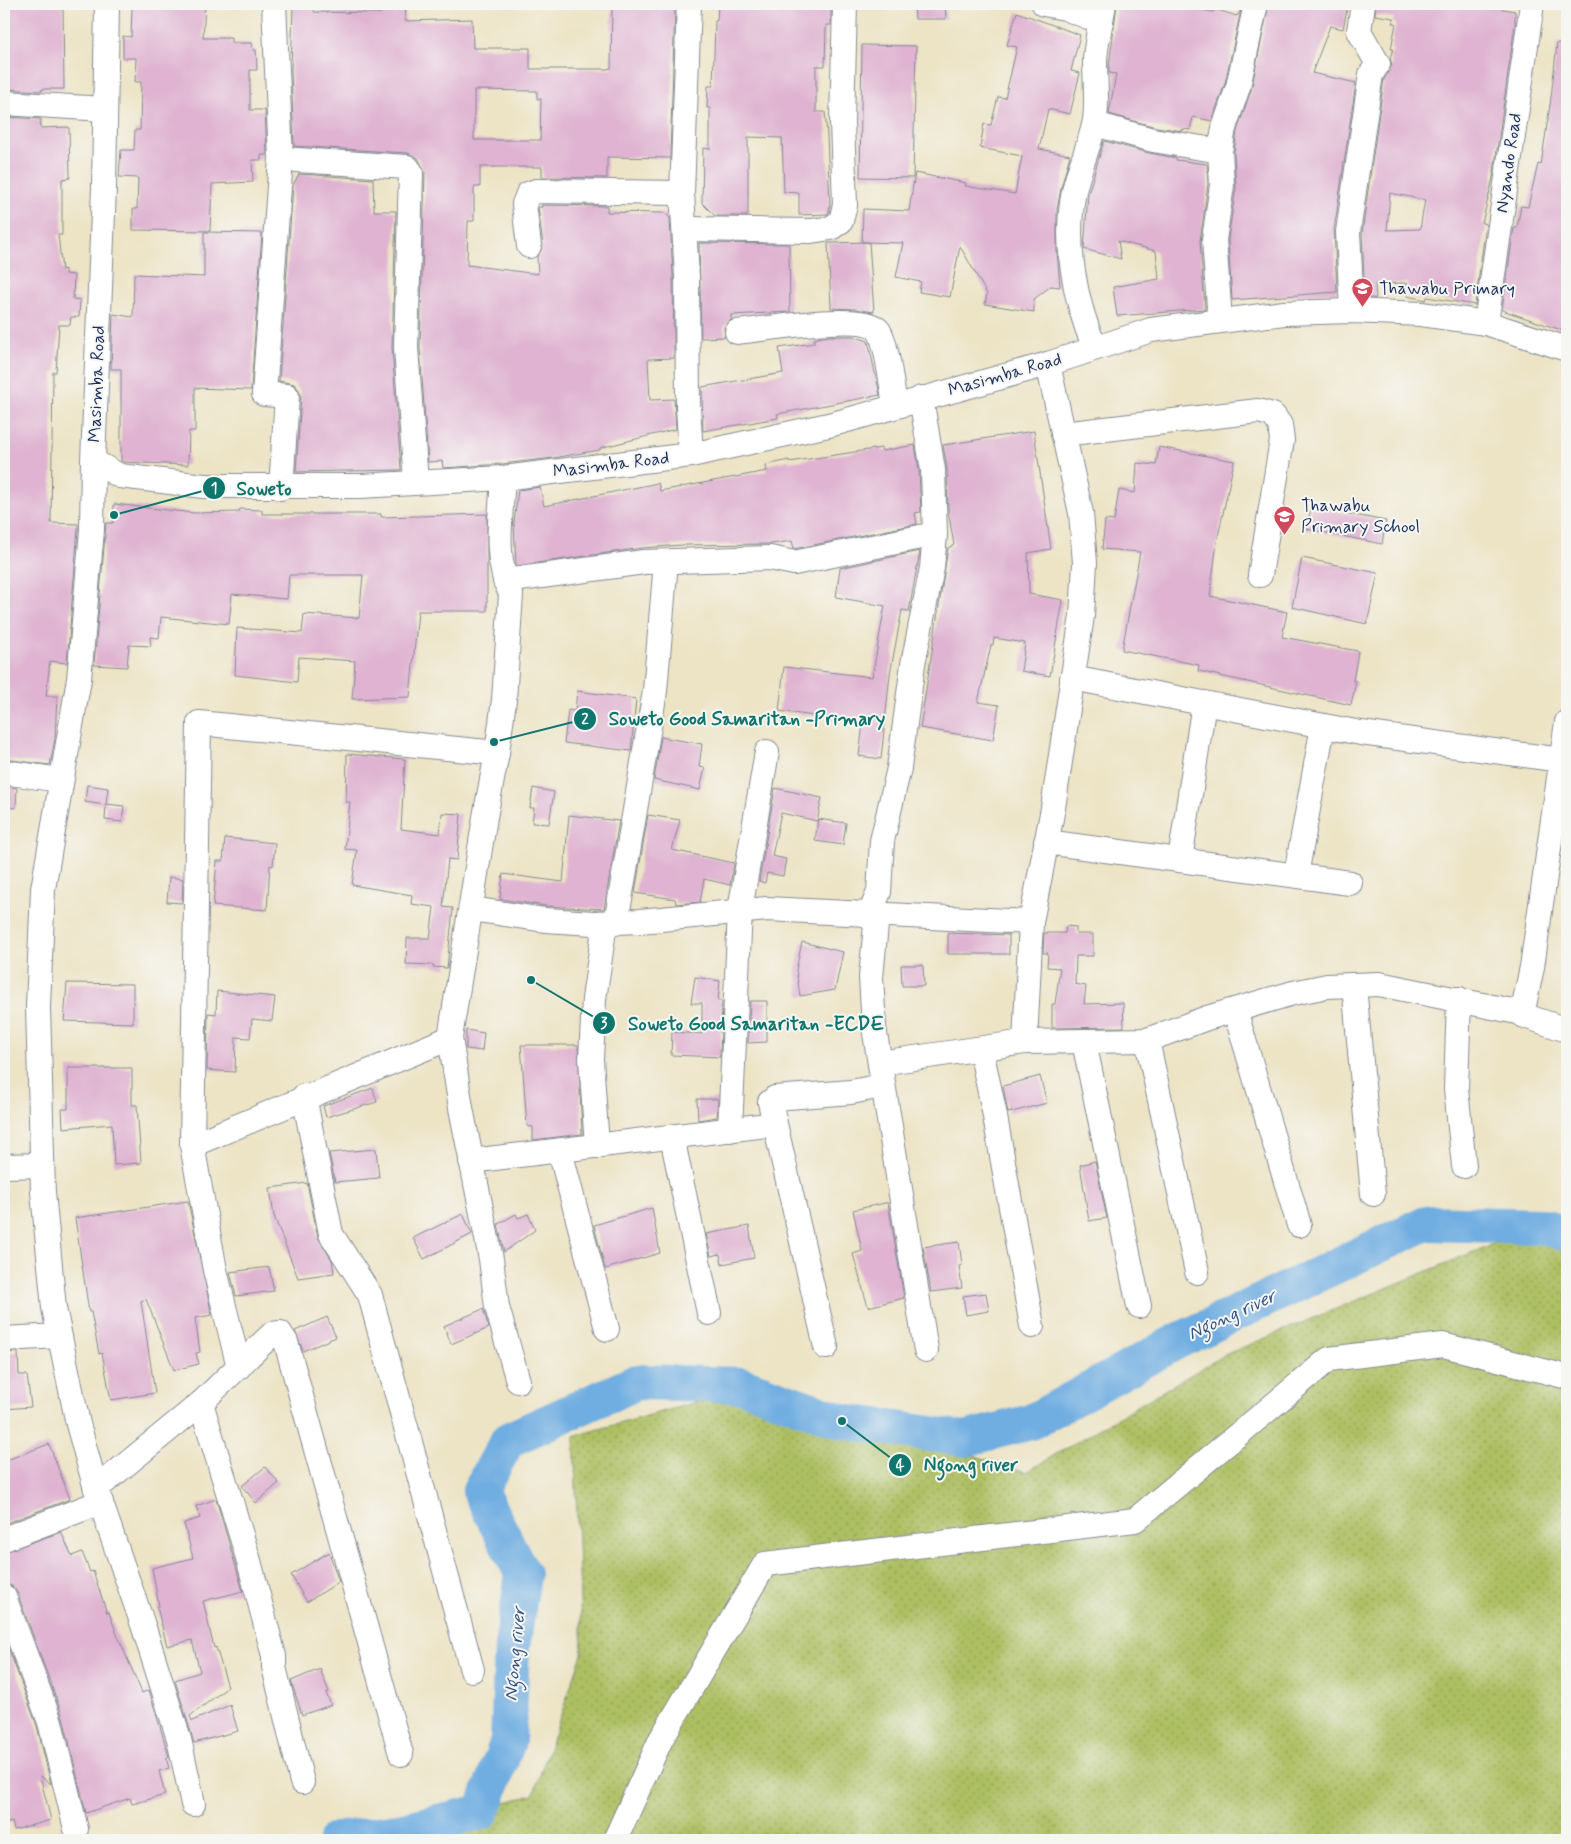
<svg xmlns="http://www.w3.org/2000/svg" width="1571" height="1844" viewBox="0 0 1571 1844" font-family="Mynerve,sans-serif">
<style>
.grass{fill:url(#grass-dots);stroke:#647760}
.lines{fill:none;stroke-linecap:round;stroke-linejoin:round}
.river{stroke:#6fade1;stroke-width:36}
.building{fill:#dfb3d1;fill-rule:evenodd}
.minor-casing{stroke:#848a92;stroke-width:26}
.minor{stroke:#fff;stroke-width:24}
.labels{text-anchor:middle;dominant-baseline:central;stroke-width:4;stroke-linejoin:round;paint-order:stroke}
.street-label{font-size:18px;fill:#1b2f5e;stroke:#f6f6f2}
.poi-label{font-size:18px;fill:#1b2f5e;stroke:#f6f6f2;text-anchor:start}
.water-label{font-size:19px;font-style:italic;fill:#345585;stroke:#f6f6f2}
.leader{fill:none;stroke:#0f766e;stroke-width:2}
.callout-dot{fill:#0f766e;stroke:#f6f6f2;stroke-width:2}
.mark-label{font-size:15px;text-anchor:middle;font-weight:bold;fill:#fff}
.callout-label{font-size:19px;text-anchor:middle;font-weight:bold;fill:#0f766e;stroke:#f6f6f2;stroke-width:4;stroke-linejoin:round;paint-order:stroke}
</style>
<defs>
<pattern id="grass-dots" width="8" height="8" patternUnits="userSpaceOnUse" patternTransform="scale(1.25)"><rect width="8" height="8" fill="#adbf62"/><path d="M2 2h.1M6 6h.1" fill="none" stroke="#8c9c54" stroke-width="1.8" stroke-linecap="round"/></pattern>
</defs>
<rect width="100%" height="100%" fill="#f6f6f2"/>
<filter id="ink" filterUnits="userSpaceOnUse"><feTurbulence type="fractalNoise" baseFrequency=".02" numOctaves="2"/><feDisplacementMap in="SourceGraphic" scale="10" xChannelSelector="R" yChannelSelector="G"/><feConvolveMatrix kernelMatrix="1 2 1 2 8 2 1 2 1" color-interpolation-filters="sRGB"/></filter>
<filter id="wash" filterUnits="userSpaceOnUse"><feTurbulence type="fractalNoise" baseFrequency=".0096" numOctaves="4" result="noise"/><feDisplacementMap in="SourceGraphic" scale="20" xChannelSelector="R" yChannelSelector="G"/><feGaussianBlur stdDeviation="1.12" result="paint"/><feColorMatrix in="noise" values="0 0 0 0 0 0 0 0 0 0 0 0 0 0 0 0 0 1.4 0 .05"/><feComposite in="paint" operator="in"/></filter>
<g filter="url(#wash)">
<rect width="100%" height="100%" fill="#ede4c6"/>
<!-- grass -->
<polygon class="grass" points="1529,1229 1567,1251 1567,1840 358,1840 533,1795 582,1654 574,1436 755,1386 1026,1472 1222,1356"/>
<g class="lines">
<!-- river -->
<polyline class="river" points="336,1840 398,1831 482,1812 508,1741 512,1647 523,1575 480,1491 508,1440 637,1382 742,1385 842,1421 965,1439 1031,1422 1176,1342 1426,1223 1540,1226 1567,1234"/>
</g>
<g id="blocks">
<!-- building -->
<g class="building">
<polygon points="4,4 63,4 64,89 42,89 42,91 4,89"/>
<polygon points="132,4 205,4 203,38 231,38 231,43 252,43 253,50 256,50 257,70 250,70 250,110 265,110 267,155 261,155 261,160 252,160 253,182 212,184 210,231 133,230 133,209 137,209 138,178 119,177 121,150 134,150 135,130 140,130 141,82 135,82 136,58 123,58 123,36 131,37"/>
<path d="M 293,4 L 315,4 L 314,12 L 381,13 L 381,4 L 406,4 L 405,21 L 472,19 L 473,48 L 530,48 L 530,69 L 607,69 L 611,68 L 612,4 L 675,4 L 670,158 L 607,157 L 607,178 L 542,177 L 542,167 L 480,167 L 480,187 L 474,187 L 474,221 L 468,221 L 467,265 L 538,274 L 537,257 L 543,245 L 538,207 L 542,207 L 542,205 L 607,206 L 607,212 L 665,213 L 670,218 L 673,276 L 674,358 L 648,359 L 650,400 L 674,399 L 676,429 L 600,448 L 600,450 L 553,458 L 502,464 L 443,468 L 442,461 L 428,462 L 420,348 L 425,172 L 418,158 L 408,153 L 294,146 L 291,70 ZM 474,90 L 537,91 L 537,99 L 541,99 L 540,140 L 474,140 Z"/>
<polygon points="718,4 831,4 831,25 826,25 825,66 816,66 816,112 825,112 827,136 830,206 828,214 799,215 799,193 784,192 782,138 748,137 748,216 715,216 702,203 703,148 710,149 710,108 707,108 708,86 713,86 715,21 717,21"/>
<polygon points="914,4 945,4 946,19 915,19"/>
<polygon points="1117,4 1168,4 1213,12 1214,9 1237,16 1241,10 1225,83 1212,121 1193,117 1190,130 1183,129 1183,131 1156,127 1109,114 1116,74 1109,73 1109,66"/>
<polygon points="1269,4 1348,4 1343,29 1330,26 1312,73 1356,83 1334,230 1337,292 1232,300 1228,240 1236,187 1234,152 1237,131 1251,90"/>
<path d="M 1376,4 L 1473,4 L 1515,11 L 1515,24 L 1493,178 L 1482,223 L 1486,224 L 1475,305 L 1427,297 L 1426,300 L 1407,296 L 1407,283 L 1375,284 L 1376,298 L 1365,298 L 1362,233 L 1384,79 L 1392,65 L 1390,58 L 1393,49 L 1391,49 L 1396,23 L 1393,23 L 1394,18 L 1375,15 ZM 1390,193 L 1425,200 L 1420,229 L 1387,230 Z"/>
<polygon points="1017,12 1080,35 1071,71 1080,73 1070,114 1048,109 1039,149 1070,155 1061,188 1057,210 1057,251 1060,287 1051,286 1034,299 1034,312 985,304 987,294 960,246 950,297 919,292 921,282 896,277 903,243 862,242 863,209 909,211 915,173 966,183 965,186 1015,194 1022,156 980,148 984,124 991,125 998,97 1005,98 1017,47 1007,45"/>
<polygon points="1557,43 1567,44 1567,332 1502,310 1514,228 1517,228 1521,206 1528,207 1538,164 1541,165 1551,98"/>
<polygon points="862,45 916,46 913,178 860,177"/>
<polygon points="4,117 41,119 40,128 69,127 70,178 62,179 62,235 58,235 62,270 65,269 65,274 74,275 73,299 80,300 79,317 71,317 70,325 59,325 56,372 53,372 51,523 78,524 78,529 67,663 50,661 46,696 57,696 55,739 50,765 4,759"/>
<polygon points="1104,141 1149,153 1176,158 1176,160 1207,164 1208,184 1200,241 1205,309 1117,316 1113,287 1159,279 1156,251 1118,241 1121,259 1084,249 1088,194"/>
<polygon points="299,174 373,179 374,211 396,211 392,348 401,470 296,472 301,396 299,390 294,384 279,381 293,185"/>
<polygon points="204,232 262,233 251,390 195,388 195,431 189,431 188,465 123,462 121,461 121,369 111,369 113,314 133,317 134,274 204,277"/>
<polygon points="869,242 874,312 855,309 831,308 828,243"/>
<polygon points="699,243 789,244 790,312 731,315 731,320 724,327 725,337 701,338"/>
<polygon points="829,336 853,336 868,341 880,395 777,414 778,418 703,431 702,387 783,373 779,348 814,343 814,339"/>
<polygon points="1034,431 1051,549 1028,553 1029,594 1063,600 1050,676 1021,671 1025,643 994,638 993,645 991,645 978,702 999,705 993,740 920,728 948,548 954,545 948,510 947,469 943,445"/>
<polygon points="915,445 919,471 921,512 915,513 917,524 794,549 792,541 771,544 683,545 642,548 516,566 514,523 518,490 540,487 544,506 658,483 660,491 767,471 766,465 789,460 789,462 881,448 882,451"/>
<polygon points="1159,447 1234,461 1217,542 1210,596 1287,612 1282,637 1358,651 1353,681 1356,681 1351,705 1198,671 1199,665 1122,650 1140,552 1102,549 1105,520 1114,521 1119,490 1135,493 1137,463 1156,465"/>
<polygon points="114,504 194,513 239,512 240,509 262,510 262,514 381,514 381,517 487,514 487,611 418,611 410,697 352,699 355,661 299,657 297,682 235,675 237,628 302,633 304,614 359,618 363,575 289,575 287,599 232,594 229,624 161,617 159,638 150,637 151,646 129,645 127,667 94,665 106,523 113,523"/>
<polygon points="1311,507 1386,521 1382,544 1307,529"/>
<polygon points="920,551 909,611 902,610 890,674 881,759 859,756 863,723 779,711 784,667 872,677 885,606 836,597 840,568"/>
<polygon points="1302,558 1378,573 1367,624 1292,607"/>
<polygon points="577,691 636,699 631,751 564,743 568,710 575,711"/>
<polygon points="661,737 702,744 699,767 705,768 700,790 654,780"/>
<polygon points="347,754 405,759 401,829 440,834 442,813 461,814 457,860 448,859 443,907 453,908 447,968 433,967 434,965 406,964 407,938 430,938 434,907 411,904 412,895 352,885 357,850 345,849 350,802 346,802"/>
<polygon points="87,785 108,788 106,804 124,806 122,822 105,820 106,805 85,802"/>
<polygon points="4,786 17,788 16,808 4,807"/>
<polygon points="533,788 554,792 549,824 532,823 534,808 530,808"/>
<polygon points="775,788 822,798 817,821 781,813 772,856 786,859 783,876 767,873 765,883 759,881"/>
<polygon points="569,815 619,821 604,909 546,906 500,899 503,874 563,882"/>
<polygon points="648,815 680,820 672,850 734,863 730,885 704,879 700,902 676,904 675,899 635,893"/>
<polygon points="818,819 846,823 843,845 815,841"/>
<polygon points="225,838 275,843 273,866 270,865 267,910 213,906 217,861 223,861"/>
<polygon points="169,877 183,879 182,903 167,902"/>
<polygon points="1066,926 1076,927 1076,934 1093,934 1093,956 1076,956 1075,984 1086,986 1084,1004 1123,1003 1124,1027 1052,1028 1052,1004 1055,1004 1060,968 1047,967 1048,953 1043,953 1044,933 1065,933"/>
<polygon points="948,933 1009,935 1009,954 948,954"/>
<polygon points="802,942 843,952 835,990 800,996 796,970"/>
<polygon points="901,965 923,965 924,986 902,986"/>
<polygon points="695,977 720,981 718,1001 722,1001 720,1057 671,1055 672,1032 702,1034 702,1003 691,1003"/>
<polygon points="67,983 133,984 133,1023 64,1021"/>
<polygon points="217,991 275,997 272,1021 252,1019 250,1038 236,1037 235,1072 207,1070 208,1013 216,1014"/>
<polygon points="750,1001 767,1001 767,1042 748,1043"/>
<polygon points="466,1030 484,1033 482,1051 466,1049"/>
<polygon points="521,1045 578,1045 582,1134 533,1140 533,1127 527,1126"/>
<polygon points="68,1068 132,1068 132,1105 137,1105 141,1163 114,1165 112,1124 63,1128 62,1109 68,1109"/>
<polygon points="1040,1076 1047,1103 1008,1113 1003,1086"/>
<polygon points="373,1088 377,1102 326,1117 323,1106"/>
<polygon points="697,1099 718,1099 717,1117 698,1120"/>
<polygon points="376,1149 379,1178 335,1182 329,1153"/>
<polygon points="1095,1161 1107,1218 1089,1221 1080,1165"/>
<polygon points="307,1183 318,1237 332,1260 334,1273 298,1278 274,1216 270,1188"/>
<polygon points="188,1201 212,1315 195,1318 200,1352 196,1353 199,1364 174,1370 146,1299 141,1301 155,1393 111,1400 102,1353 99,1354 91,1312 89,1312 75,1218"/>
<polygon points="885,1203 888,1203 904,1298 868,1307 853,1254 862,1251 853,1210"/>
<polygon points="652,1208 660,1253 605,1269 594,1225"/>
<polygon points="463,1214 472,1234 424,1259 413,1238"/>
<polygon points="516,1214 518,1218 528,1214 535,1230 504,1252 498,1224"/>
<polygon points="749,1226 754,1258 722,1264 720,1254 711,1256 706,1234"/>
<polygon points="959,1242 962,1265 959,1266 962,1288 931,1292 923,1247"/>
<polygon points="269,1267 274,1291 236,1296 230,1272"/>
<polygon points="986,1293 989,1311 966,1315 963,1296"/>
<polygon points="483,1309 489,1328 451,1344 444,1326"/>
<polygon points="327,1317 336,1337 303,1351 295,1331"/>
<polygon points="18,1352 19,1375 27,1375 31,1407 4,1409 4,1353"/>
<polygon points="49,1444 70,1499 4,1524 4,1461"/>
<polygon points="265,1467 279,1483 256,1503 242,1486"/>
<polygon points="216,1499 243,1591 203,1601 214,1648 216,1647 228,1687 190,1716 192,1721 230,1705 238,1731 194,1743 175,1680 200,1672 192,1640 167,1646 157,1607 159,1606 152,1568 193,1558 184,1523 200,1518 196,1506"/>
<polygon points="61,1532 72,1556 82,1552 90,1572 93,1571 107,1613 109,1612 116,1632 142,1693 149,1690 169,1757 166,1758 169,1768 159,1771 165,1795 132,1804 130,1798 86,1813 63,1717 17,1592 12,1586 4,1584 4,1552"/>
<polygon points="329,1552 339,1582 307,1602 291,1575"/>
<polygon points="4,1636 37,1726 51,1784 40,1776 51,1820 14,1830 12,1822 4,1824"/>
<polygon points="320,1669 329,1692 326,1693 331,1705 302,1715 291,1681"/>
</g>
</g>
</g>
<g filter="url(#ink)">
<use href="#blocks" fill-opacity="0" stroke="#848a92" stroke-width="1"/>
<g class="lines">
<defs>
<g id="minor">
<polyline points="107,4 104,188 93,461 120,476 204,486 361,486 503,478 691,455 833,424 1048,364 1151,330 1284,313 1352,311 1421,314 1486,323 1567,349"/>
<polyline points="274,4 281,159 407,167 411,172 406,348 416,482"/>
<polyline points="689,4 682,193 687,276 688,407 691,455"/>
<polyline points="1044,4 1065,8 1101,22"/>
<polyline points="4,103 105,109"/>
<polyline points="1095,124 1153,140 1220,151"/>
<polyline points="685,229 811,231 831,228 841,221 845,205 842,122 845,4"/>
<polyline points="529,246 524,204 528,194 536,191 682,193"/>
<polyline points="1352,311 1348,232 1371,74 1378,64 1359,31 1363,4"/>
<polyline points="1218,321 1219,306 1214,240 1222,185 1220,151 1224,128 1238,87 1256,4"/>
<polyline points="1486,323 1532,4"/>
<path d="M 737,332 C 761,330 865,311 879,331 C 887,343 892,388 895,405"/>
<path d="M 1095,348 C 1074,300 1064,242 1074,191 C 1079,168 1089,147 1094,125 C 1098,111 1095,77 1095,60 C 1096,42 1101,22 1104,4"/>
<polyline points="1063,434 1258,411 1273,415 1280,425 1282,440 1260,575"/>
<polyline points="93,461 92,530 79,679 43,889 38,1006 43,1192 54,1308 78,1424 96,1489 143,1625 179,1739 193,1804"/>
<polyline points="281,488 287,396 264,394 281,159"/>
<polyline points="505,581 644,562 770,558 794,563 935,534"/>
<polyline points="1072,678 1361,733 1561,760"/>
<polyline points="4,772 60,780"/>
<polyline points="1046,842 1350,883"/>
<polyline points="1180,860 1204,703"/>
<polyline points="1296,875 1323,726"/>
<polyline points="471,909 545,920 593,923 640,921 767,909 1031,922"/>
<polyline points="869,916 879,892 882,841 899,768 913,664 932,568 935,534 933,470 921,398"/>
<polyline points="869,916 876,925 871,977 874,1027 926,1350"/>
<polyline points="616,923 655,691 666,562"/>
<polyline points="1354,985 1373,1194"/>
<polyline points="1459,999 1456,1089 1464,1166"/>
<polyline points="1235,1010 1299,1225"/>
<polyline points="1522,1015 1532,967 1567,722"/>
<polyline points="450,1038 461,1108 491,1259 497,1307 518,1381"/>
<polyline points="1147,1040 1197,1272"/>
<polyline points="1025,1042 1147,1040 1207,1018 1293,993 1327,986 1379,984 1522,1013 1522,1015 1567,1030"/>
<polyline points="1084,1042 1139,1306"/>
<polyline points="981,1050 994,1111 1032,1326"/>
<polyline points="880,1063 1025,1042 1031,922 1053,808 1082,616 1085,563 1081,513 1048,364"/>
<polyline points="304,1096 331,1234 370,1295 472,1670"/>
<polyline points="730,1130 740,910 767,752"/>
<polyline points="672,1137 709,1313"/>
<path d="M 192,1145 L 450,1038 L 485,817 L 497,753 L 504,700 L 511,594 C 493,559 501,516 503,478"/>
<polyline points="597,1146 591,1059 594,999 605,923"/>
<polyline points="560,1151 607,1329"/>
<polyline points="471,1161 775,1124"/>
<polyline points="4,1166 42,1165"/>
<polyline points="4,1339 59,1336"/>
<polyline points="826,1347 770,1102 775,1098 851,1092 882,1086"/>
<polyline points="239,1367 215,1270 192,1145 199,723 497,753"/>
<polyline points="201,1403 249,1561 274,1656 274,1667 302,1782"/>
<polyline points="96,1489 201,1403 272,1334 280,1333 286,1342 401,1754"/>
<polyline points="4,1539 101,1502"/>
<polyline points="4,1597 50,1722 76,1829"/>
<polyline points="615,1840 661,1739 765,1564 1135,1520 1329,1359 1443,1345 1567,1377"/>
</g>
</defs>
<!-- minor casing -->
<use href="#minor" class="minor-casing"/>
<!-- minor -->
<use href="#minor" class="minor"/>
</g>
</g>
<!-- icons -->
<defs>
<symbol id="school-pin" viewBox="-11 -11 22 30"><path d="M0 17L-7.5 6A9.5 9.5 0 1 1 7.5 6Z" fill="#d1495b" stroke="#f6f6f2"/><path d="M0-5L7-2L0 1L-7-2ZM-4 1L0 2.5L4 1V4Q0 6-4 4Z" fill="#fff"/></symbol>
</defs>
<g fill-rule="evenodd">
<use href="#school-pin" x="1350" y="276" width="25" height="34"/>
<use href="#school-pin" x="1272" y="504" width="25" height="34"/>
</g>
<g class="labels">
<!-- street labels -->
<g class="street-label">
<text transform="translate(1509 163) rotate(-82)">Nyando Road</text>
<text transform="translate(1005 375) rotate(-16)">Masimba Road</text>
<text transform="translate(97 384) rotate(-88)">Masimba Road</text>
<text transform="translate(611 465) rotate(-7)">Masimba Road</text>
</g>
<!-- poi labels -->
<g class="poi-label">
<text x="1379" y="289">Thawabu Primary</text>
<text x="1301" y="506">Thawabu<tspan x="1301" dy="21">Primary School</tspan></text>
</g>
<!-- water labels -->
<g class="water-label">
<text transform="translate(1232 1315) rotate(-25)">Ngong river</text>
<text transform="translate(515 1654) rotate(-85)">Ngong river</text>
</g>
</g>
<!-- callouts -->
<path class="leader" d="M114 515L214 488M494 742L585 719M531 980L604 1023M842 1421L900 1465"/>
<g class="callout-dot">
<circle cx="114" cy="515" r="5"/>
<circle cx="494" cy="742" r="5"/>
<circle cx="531" cy="980" r="5"/>
<circle cx="842" cy="1421" r="5"/>
<circle cx="214" cy="488" r="12"/>
<circle cx="585" cy="719" r="12"/>
<circle cx="604" cy="1023" r="12"/>
<circle cx="900" cy="1465" r="12"/>
</g>
<g class="mark-label">
<text x="214" y="493">1</text>
<text x="585" y="724">2</text>
<text x="604" y="1028">3</text>
<text x="900" y="1470">4</text>
</g>
<g class="callout-label">
<text x="264" y="495">Soweto</text>
<text x="747" y="725">Soweto Good Samaritan -Primary</text>
<text x="756" y="1030">Soweto Good Samaritan -ECDE</text>
<text x="971" y="1471">Ngong river</text>
</g>
<!-- margin -->
<rect width="1571" height="1844" fill="none" stroke="#f6f6f2" stroke-width="20"/>
</svg>
